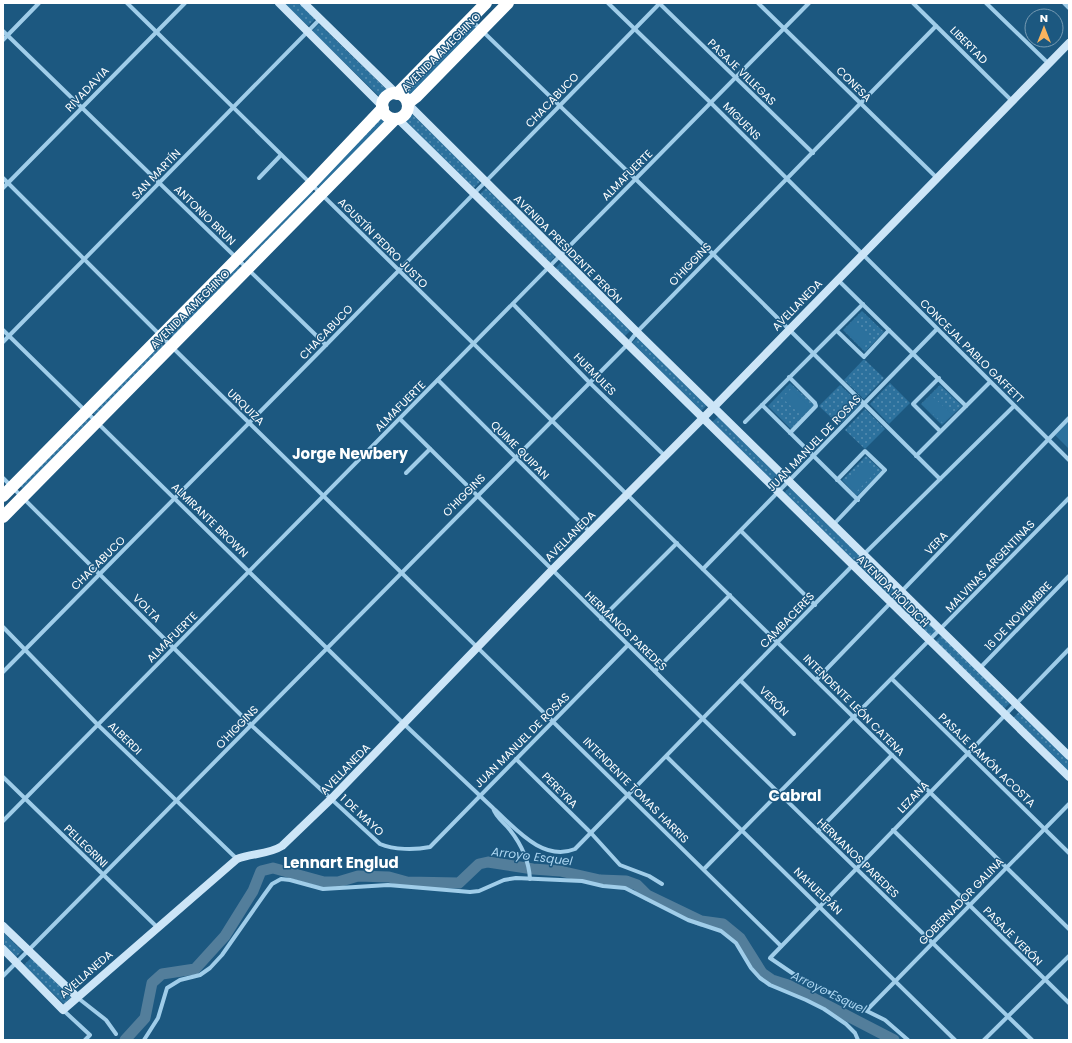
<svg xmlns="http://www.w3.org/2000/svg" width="1072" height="1043" viewBox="0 0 1072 1043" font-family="Poppins,sans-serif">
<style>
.grass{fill:url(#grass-dots)}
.garden{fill:#2c719d}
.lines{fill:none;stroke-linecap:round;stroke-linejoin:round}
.river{stroke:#537e9b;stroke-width:11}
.street{stroke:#a0cde9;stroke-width:4}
.secondary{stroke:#cce5f7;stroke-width:8}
.highway{stroke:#fff;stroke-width:12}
.labels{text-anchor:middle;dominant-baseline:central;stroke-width:3;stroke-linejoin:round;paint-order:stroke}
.street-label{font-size:11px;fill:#fff;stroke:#1c5880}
.water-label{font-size:12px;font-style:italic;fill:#acd6f1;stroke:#1c5880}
.district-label{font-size:15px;font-weight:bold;fill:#fff;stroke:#1c5880}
</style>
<defs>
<pattern id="grass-dots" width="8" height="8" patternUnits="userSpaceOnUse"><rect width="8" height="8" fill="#2c719d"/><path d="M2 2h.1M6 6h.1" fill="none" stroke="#568db1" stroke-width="1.8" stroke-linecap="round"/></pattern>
</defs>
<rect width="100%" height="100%" fill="#1c5880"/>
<!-- grass -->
<g class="grass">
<polygon points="284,3 299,3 315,19 308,26"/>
<polygon points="471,23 477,29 410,98 404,93"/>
<polygon points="319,24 389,92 382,99 312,31"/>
<polygon points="411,113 481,181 474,188 404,121"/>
<polygon points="383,115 388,120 321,190 316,185"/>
<polygon points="486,188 556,255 549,263 479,195"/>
<polygon points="310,189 315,194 248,264 243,259"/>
<polygon points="561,262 631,330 624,337 554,270"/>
<polygon points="235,263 241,268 174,338 168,333"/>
<polygon points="862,311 884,332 865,352 843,330"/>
<polygon points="638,337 708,404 701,411 631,344"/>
<polygon points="158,341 164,346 97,416 91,411"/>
<polygon points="864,359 884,378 864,399 844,380"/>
<polygon points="790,383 814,405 791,429 768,406"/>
<polygon points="890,383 910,403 889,424 870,404"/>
<polygon points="840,385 860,404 839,425 819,406"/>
<polygon points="940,385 962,406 942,425 921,404"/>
<polygon points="865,409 885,429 865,449 845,430"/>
<polygon points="86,415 91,420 24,490 19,485"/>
<polygon points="719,416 783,479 776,485 712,422"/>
<polygon points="866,456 882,471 857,496 842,480"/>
<polygon points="790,487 860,555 852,562 783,494"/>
<polygon points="865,560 896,591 889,598 858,568"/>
<polygon points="905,600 936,631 929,638 898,608"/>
<polygon points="941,635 1010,703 1003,710 934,643"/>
<polygon points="1019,712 1069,760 1069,774 1012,719"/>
<polygon points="3,932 22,951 15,958 3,946"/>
<polygon points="31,958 71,997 64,1004 24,965"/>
</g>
<!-- garden -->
<g class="garden">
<polygon points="854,321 872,338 864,347 845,330"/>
<polygon points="791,389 809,406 801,415 782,398"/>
<polygon points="933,397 952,414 943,423 924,406"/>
<polygon points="1069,421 1069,449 1055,435"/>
<polygon points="866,464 875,473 857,491 848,482"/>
</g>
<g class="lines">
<!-- river -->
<polyline class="river" points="125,1040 145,1018 152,983 162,974 195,969 225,936 253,891 261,871 273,868 324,882 338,882 358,876 389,877 407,882 459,883 479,864 488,862 533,869 560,871 600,880 626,881 637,885 647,895 701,921 723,924 740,938 762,973 772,980 788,985 894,1040"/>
<!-- street -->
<g class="street">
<polyline points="127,3 1069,929"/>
<polyline points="608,3 711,103 1069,460"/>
<polyline points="659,3 813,153"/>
<polyline points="758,3 937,178"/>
<polyline points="913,3 1012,101"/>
<polyline points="986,3 1049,64"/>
<polyline points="1064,3 1069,8"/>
<polyline points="471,20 713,254 940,479"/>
<polyline points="3,31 326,345"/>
<polyline points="3,40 39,3"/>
<polyline points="3,178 171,346 781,946"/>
<polyline points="259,178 281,155"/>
<polyline points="3,188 185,3"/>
<polyline points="838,280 966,406"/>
<polyline points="513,304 589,382 665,456"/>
<path d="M 3,330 L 404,724 L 493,808 C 496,818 504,822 510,830 C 521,844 529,862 530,879"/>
<polyline points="837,331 864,357 889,330"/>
<polyline points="3,342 320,19"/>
<polyline points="789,377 815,403 816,406 790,433"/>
<polyline points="939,378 913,404 940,431"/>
<polyline points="438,380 590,532"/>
<polyline points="762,405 858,500"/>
<polyline points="400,419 703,719 1032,1040"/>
<polyline points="745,422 863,304"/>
<polyline points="916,456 990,382"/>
<polyline points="406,473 430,449"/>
<path d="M 3,478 L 251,725 L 380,844 C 394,850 415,850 430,847 L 628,645"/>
<polyline points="834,524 885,470 865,451 837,480"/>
<polyline points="741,531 815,605"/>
<polyline points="703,569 937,329"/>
<polyline points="601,619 677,543"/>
<polyline points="3,627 98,725 237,859"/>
<polyline points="979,669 1069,576"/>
<polyline points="655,671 730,595"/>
<polyline points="3,672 326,345 660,3"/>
<polyline points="892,679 1069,853"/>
<polyline points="816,680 1069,418"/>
<polyline points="741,681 794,734"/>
<polyline points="667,757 955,1040"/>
<polyline points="516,759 591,833 620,865 649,876 662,884"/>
<polyline points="3,777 157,927"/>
<path d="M 494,809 C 516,829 543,862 575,849 L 852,566 L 1014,406"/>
<polyline points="3,821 809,3"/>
<polyline points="893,830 1069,1003"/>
<polyline points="818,831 892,755"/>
<polyline points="704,869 1069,498"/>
<polyline points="3,976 627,345 637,332 936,26"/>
<polyline points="78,998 106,1020 116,1034"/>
<polyline points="63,1010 90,1035 85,1040"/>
<polyline points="867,1010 1069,804"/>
<polyline points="144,1040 158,1018 167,988 180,980 200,975 210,968 222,955 264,895 272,884 281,879 290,880 323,889 388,885 470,892 479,891 504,880 516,878 582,881 603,886 625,888 688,920 721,931 736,943 751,968 760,978 770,985 806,1000 824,1009 846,1024 855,1033 858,1040"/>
<polyline points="908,1040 885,1020 798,977 770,958 1069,649"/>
<polyline points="984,1040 1069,956"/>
</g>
<!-- secondary -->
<g class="secondary">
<polyline points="279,3 383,107"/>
<polyline points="304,3 396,93"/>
<polyline points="408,104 637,332 1069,756"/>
<polyline points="397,118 1069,777"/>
<polyline points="3,926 77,997"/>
<path d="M 3,949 L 63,1010 L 237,859 C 251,853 268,855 282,846 L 331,799 L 552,570 L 714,407 L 1069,43"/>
</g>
<!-- highway -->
<g class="highway">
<circle cx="395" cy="106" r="13"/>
<polyline points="397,94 486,3"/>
<polyline points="408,103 416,97 508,3"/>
<polyline points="3,496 310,185 383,108"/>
<polyline points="3,517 395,119"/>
</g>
</g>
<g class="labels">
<!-- street labels -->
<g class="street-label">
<text transform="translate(969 45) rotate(45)">LIBERTAD</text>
<text transform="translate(441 52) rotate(-45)">AVENIDA AMEGHINO</text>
<text transform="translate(742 72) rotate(44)">PASAJE VILLEGAS</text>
<text transform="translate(854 84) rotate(45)">CONESA</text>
<text transform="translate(87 89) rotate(-46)">RIVADAVIA</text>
<text transform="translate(552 100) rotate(-46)">CHACABUCO</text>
<text transform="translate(742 121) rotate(45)">MIGUENS</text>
<text transform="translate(156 174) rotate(-46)">SAN MARTÍN</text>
<text transform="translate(627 175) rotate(-45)">ALMAFUERTE</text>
<text transform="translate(205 215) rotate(44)">ANTONIO BRUN</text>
<text transform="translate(383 243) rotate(45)">AGUSTÍN PEDRO JUSTO</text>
<text transform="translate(568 249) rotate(45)">AVENIDA PRESIDENTE PERÓN</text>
<text transform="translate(690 264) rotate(-46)">O'HIGGINS</text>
<text transform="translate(797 305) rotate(-46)">AVELLANEDA</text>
<text transform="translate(190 309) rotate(-45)">AVENIDA AMEGHINO</text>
<text transform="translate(326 332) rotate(-46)">CHACABUCO</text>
<text transform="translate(972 351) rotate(45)">CONCEJAL PABLO GAFFETT</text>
<text transform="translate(595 374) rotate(45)">HUEMULES</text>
<text transform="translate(400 406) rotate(-45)">ALMAFUERTE</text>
<text transform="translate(246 407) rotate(44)">URQUIZA</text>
<text transform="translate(814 443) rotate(-46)">JUAN MANUEL DE ROSAS</text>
<text transform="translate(520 450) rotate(45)">QUIME QUIPAN</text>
<text transform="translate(464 495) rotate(-45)">O'HIGGINS</text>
<text transform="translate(210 520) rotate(44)">ALMIRANTE BROWN</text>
<text transform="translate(570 536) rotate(-45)">AVELLANEDA</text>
<text transform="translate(936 543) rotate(-46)">VERA</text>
<text transform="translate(98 563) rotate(-45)">CHACABUCO</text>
<text transform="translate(990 566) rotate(-46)">MALVINAS ARGENTINAS</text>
<text transform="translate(893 591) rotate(45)">AVENIDA HOLDICH</text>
<text transform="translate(147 608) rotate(45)">VOLTA</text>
<text transform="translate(1018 616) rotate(-46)">16 DE NOVIEMBRE</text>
<text transform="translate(787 620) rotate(-46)">CAMBACERES</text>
<text transform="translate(626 631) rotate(44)">HERMANOS PAREDES</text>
<text transform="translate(172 637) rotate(-45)">ALMAFUERTE</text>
<text transform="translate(774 701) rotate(45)">VERÓN</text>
<text transform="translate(854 705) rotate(45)">INTENDENTE LEÓN CATENA</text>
<text transform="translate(237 727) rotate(-46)">O'HIGGINS</text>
<text transform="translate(125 738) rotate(44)">ALBERDI</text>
<text transform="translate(522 740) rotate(-45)">JUAN MANUEL DE ROSAS</text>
<text transform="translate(987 760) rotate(44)">PASAJE RAMÓN ACOSTA</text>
<text transform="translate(345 769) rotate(-46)">AVELLANEDA</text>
<text transform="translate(560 790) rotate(45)">PEREYRA</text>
<text transform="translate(636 790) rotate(45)">INTENDENTE TOMAS HARRIS</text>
<text transform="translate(913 797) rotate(-46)">LEZANA</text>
<text transform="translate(362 815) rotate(43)">1 DE MAYO</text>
<text transform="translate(86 846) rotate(44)">PELLEGRINI</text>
<text transform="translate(858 858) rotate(44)">HERMANOS PAREDES</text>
<text transform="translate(818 891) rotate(44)">NAHUELPÁN</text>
<text transform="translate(961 901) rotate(-46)">GOBERNADOR GALINA</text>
<text transform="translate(1013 936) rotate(45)">PASAJE VERÓN</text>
<text transform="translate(86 974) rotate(-41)">AVELLANEDA</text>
</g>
<!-- water labels -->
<g class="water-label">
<text transform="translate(532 856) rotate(7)">Arroyo Esquel</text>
<text transform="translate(829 992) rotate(26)">Arroyo Esquel</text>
</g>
<!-- district labels -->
<g class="district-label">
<text x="350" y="453">Jorge Newbery</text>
<text x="795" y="795">Cabral</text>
<text x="341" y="862">Lennart Englud</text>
</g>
</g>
<!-- border -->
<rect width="1072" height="1043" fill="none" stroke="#ffffff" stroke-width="8"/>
<!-- north arrow -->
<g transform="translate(1044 28)"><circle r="19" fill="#1c5880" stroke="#779bb3"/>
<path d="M0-3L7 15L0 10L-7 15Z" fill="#fab45e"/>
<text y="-6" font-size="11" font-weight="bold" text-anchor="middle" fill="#ffffff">N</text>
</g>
</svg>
